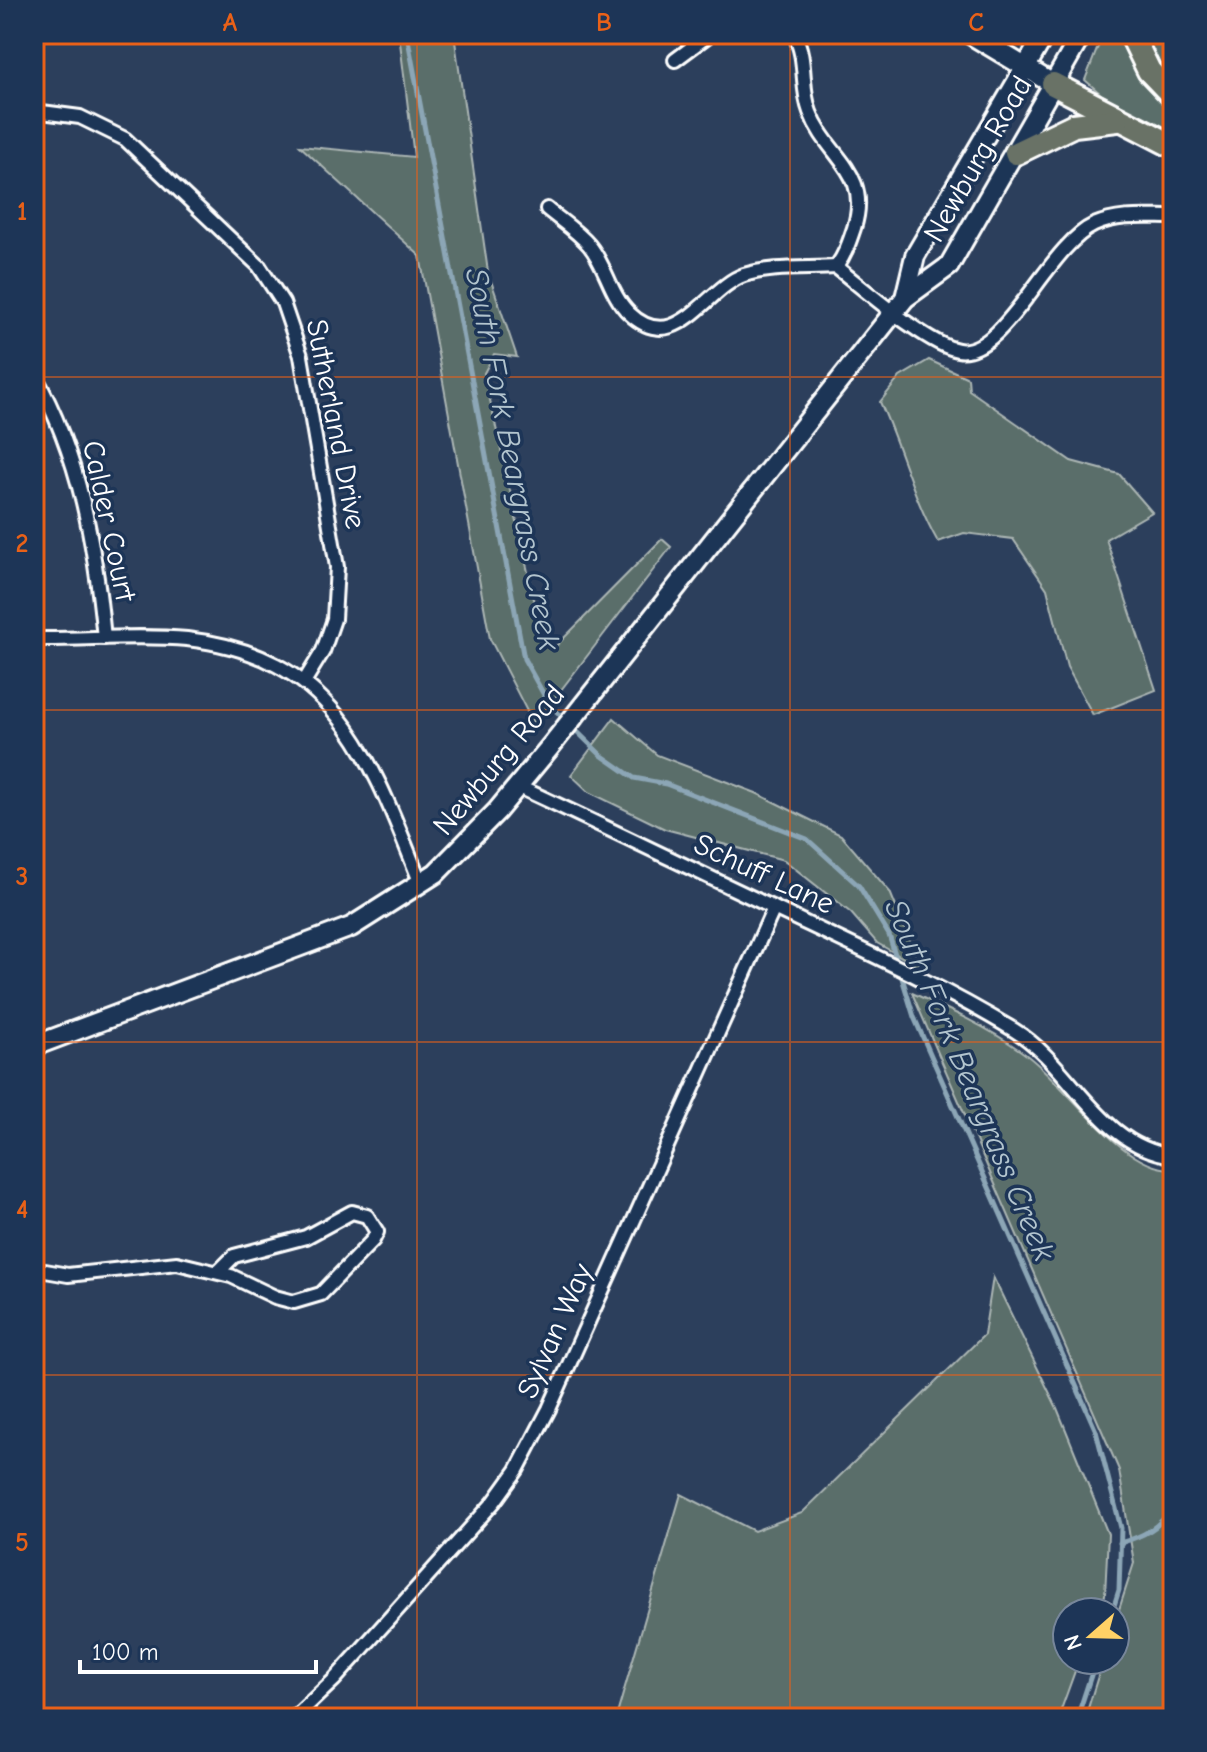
<svg xmlns="http://www.w3.org/2000/svg" width="1207" height="1752" viewBox="0 0 1207 1752" font-family="'Comic Neue',sans-serif">
<style>
.green{fill:#5a6e6a;stroke:#acb6b4;stroke-width:2}
.lines{fill:none;stroke-linecap:round;stroke-linejoin:round}
.stream{stroke:#8ca6b6;stroke-width:5}
.minor-casing{stroke:#fff;stroke-width:18}
.secondary-casing{stroke:#fff;stroke-width:24}
.motorway-casing{stroke:#fff;stroke-width:28}
.minor{stroke:#1d3557;stroke-width:12}
.secondary{stroke:#1d3557;stroke-width:18}
.motorway{stroke:#697266;stroke-width:22}
.grid{fill:none;stroke:#e96118;stroke-width:2;stroke-opacity:0.55}
.labels{text-anchor:middle;dominant-baseline:central;stroke-width:7;stroke-linejoin:round;paint-order:stroke}
.street-label{font-size:30px;fill:#fff;stroke:#1d3557}
.water-label{font-size:32px;font-style:italic;fill:#b2c4ce;stroke:#1d3557}
.neatline{fill:none;stroke:#e96118;stroke-width:3}
.grid-label{font-size:26px;text-anchor:middle;font-weight:bold;fill:#e96118}
</style>
<rect width="100%" height="100%" fill="#2c3f5c"/>
<filter id="ink" filterUnits="userSpaceOnUse"><feTurbulence type="fractalNoise" baseFrequency=".0125" numOctaves="2"/><feDisplacementMap in="SourceGraphic" scale="16" xChannelSelector="R" yChannelSelector="G"/><feConvolveMatrix kernelMatrix="1 2 1 2 8 2 1 2 1" color-interpolation-filters="sRGB"/></filter>
<g filter="url(#ink)">
<!-- green -->
<g class="green">
<polygon points="399,34 454,34 488,272 517,357 494,354 484,373 543,640 555,647 662,539 671,547 534,725 490,639 420,256 300,146 414,157"/>
<polygon points="1103,34 1122,34 1173,107 1173,134 1102,95 1085,80"/>
<polygon points="1142,34 1173,34 1173,82 1157,64"/>
<path d="M 929,360 L 968,378 L 969,390 L 1071,461 L 1119,474 L 1152,512 L 1106,539 L 1156,690 L 1093,715 L 1067,667 L 1047,589 L 1013,539 L 964,533 L 938,542 C 913,498 901,448 880,402 L 900,377 Z"/>
<polygon points="614,718 657,755 756,793 841,835 890,892 921,968 877,943 851,913 784,860 665,829 589,792 571,775"/>
<path d="M 912,993 C 950,1010 987,1027 1021,1051 C 1065,1081 1121,1171 1173,1169 L 1173,1718 L 1085,1718 L 1103,1660 L 1115,1660 L 1115,1622 L 1134,1563 L 1119,1470 Z"/>
<polygon points="993,1277 1057,1408 1108,1534 1105,1595 1098,1612 1067,1612 1067,1660 1079,1660 1058,1718 616,1718 681,1494 754,1531 802,1513 984,1335"/>
</g>
<g class="lines">
<!-- stream -->
<g class="stream">
<polyline points="407,34 524,659 549,704 601,755 634,778 666,784 807,839 859,886 889,935 914,1017 1096,1431 1121,1528 1119,1590 1112,1612"/>
<path d="M 1120,1543 C 1144,1536 1159,1528 1173,1507"/>
<polyline points="1077,1718 1096,1660"/>
</g>
<defs>
<g id="minor">
<path d="M 794,34 C 808,59 800,87 810,112 C 827,158 872,171 854,228 C 849,243 845,255 836,267"/>
<polyline points="675,60 710,34"/>
<polyline points="34,111 80,117 125,139 259,266 283,303 301,356 337,567 334,619 323,651 304,682"/>
<path d="M 547,209 C 560,220 577,231 589,245 C 606,265 610,295 629,313 C 676,358 706,288 744,275 C 772,266 807,269 836,267 C 862,287 927,345 958,350 C 1004,358 1048,246 1094,225 C 1119,214 1147,217 1173,217"/>
<path d="M 34,374 C 80,456 95,545 104,638"/>
<path d="M 34,639 C 85,640 137,634 187,639 C 338,656 372,761 421,884"/>
<path d="M 517,786 C 604,826 689,868 776,909 C 856,947 938,984 1014,1030 C 1073,1066 1098,1146 1173,1156"/>
<polyline points="34,1269 68,1275 177,1263 231,1276 275,1297 294,1302 321,1294 373,1240 377,1232 367,1216 352,1212 306,1237 234,1256 218,1272"/>
<polyline points="294,1718 334,1680 494,1502 517,1470 549,1409 774,908"/>
</g>
<g id="secondary">
<polyline points="970,34 1053,84"/>
<polyline points="905,298 915,256 1045,34"/>
<polyline points="34,1046 351,927 436,873 497,811 550,747 905,298 949,266 1082,34"/>
</g>
<g id="motorway">
<polyline points="1131,34 1149,71 1173,96"/>
<polyline points="1053,84 1173,146"/>
<polyline points="1016,153 1074,125 1117,120"/>
</g>
</defs>
<!-- minor casing -->
<use href="#minor" class="minor-casing"/>
<!-- secondary casing -->
<use href="#secondary" class="secondary-casing"/>
<!-- motorway casing -->
<use href="#motorway" class="motorway-casing"/>
<!-- minor -->
<use href="#minor" class="minor"/>
<!-- secondary -->
<use href="#secondary" class="secondary"/>
<!-- motorway -->
<use href="#motorway" class="motorway"/>
</g>
</g>
<!-- grid -->
<path class="grid" d="M 417,34 L 417,1718M 790,34 L 790,1718M 34,377 L 1173,377M 34,710 L 1173,710M 34,1042 L 1173,1042M 34,1375 L 1173,1375"/>
<g class="labels">
<!-- street labels -->
<g class="street-label">
<text transform="translate(978 159) rotate(-60)">Newburg Road</text>
<text transform="translate(336 424) rotate(79)">Sutherland Drive</text>
<text transform="translate(109 521) rotate(78)">Calder Court</text>
<text transform="translate(499 760) rotate(-50)">Newburg Road</text>
<text transform="translate(764 874) rotate(25)">Schuff Lane</text>
<text transform="translate(555 1331) rotate(-66)">Sylvan Way</text>
</g>
<!-- water labels -->
<g class="water-label">
<text transform="translate(513 459) rotate(79)">South Fork Beargrass Creek</text>
<text transform="translate(970 1080) rotate(67)">South Fork Beargrass Creek</text>
</g>
</g>
<!-- margin -->
<rect width="1207" height="1752" fill="none" stroke="#1d3557" stroke-width="88"/>
<!-- north arrow -->
<g transform="translate(1091 1636) rotate(250)"><circle r="38" fill="#1d3557" stroke="#77869a" stroke-width="2"/>
<path d="M0-6L14 30L0 20L-14 30Z" fill="#ffd166"/>
<text y="-12" font-size="22" font-weight="bold" text-anchor="middle" fill="#ffffff">N</text>
</g>
<!-- scale -->
<path d="M80 1660v12h236v-12" fill="none" stroke="#ffffff" stroke-width="4"/>
<text x="92" y="1660" font-size="24" fill="#ffffff" stroke="#1d3557" stroke-width="6" paint-order="stroke">100 m</text>
<rect x="44" y="44" width="1119" height="1664" class="neatline"/>
<g class="grid-label">
<text x="230" y="31">A</text>
<text x="604" y="31">B</text>
<text x="976" y="31">C</text>
<text x="22" y="220">1</text>
<text x="22" y="552">2</text>
<text x="22" y="885">3</text>
<text x="22" y="1218">4</text>
<text x="22" y="1551">5</text>
</g>
</svg>
